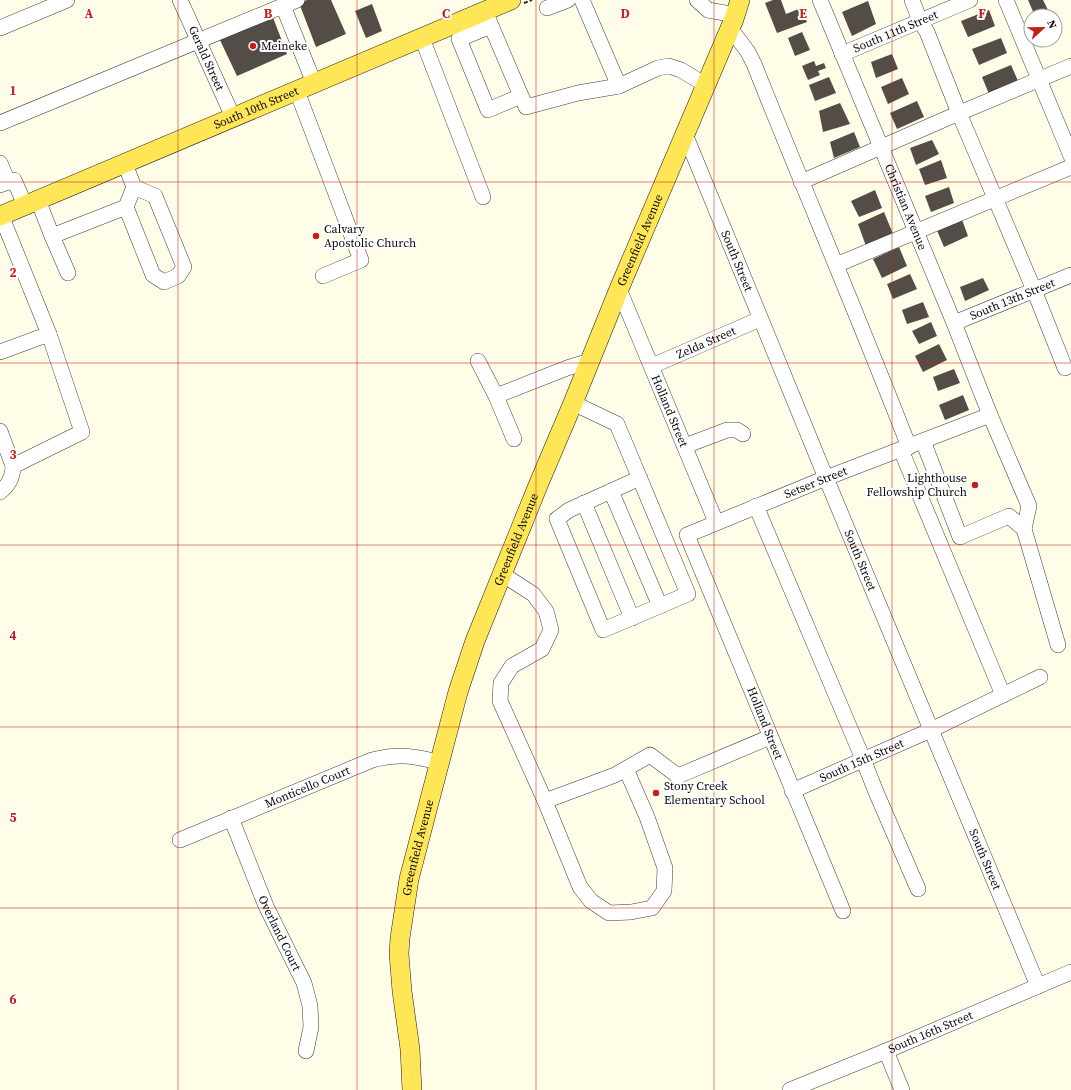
<svg xmlns="http://www.w3.org/2000/svg" width="1071" height="1090" viewBox="0 0 1071 1090" font-family="'Source Serif 4',serif">
<style>
.building{fill:#544c46}
.lines{fill:none;stroke-linecap:round;stroke-linejoin:round}
.minor-casing{stroke:#3d3d3d;stroke-width:16}
.major-casing{stroke:#1b1b1b;stroke-width:20}
.path{stroke:#2c2c2c;stroke-width:2;stroke-dasharray:4 2;stroke-linecap:butt}
.minor{stroke:#fff;stroke-width:15}
.major{stroke:#ffe657;stroke-width:19}
.grid{fill:none;stroke:#c42018;stroke-width:1;stroke-opacity:0.55}
.poi-dot{fill:#c42018;stroke:#fff;stroke-width:1.5}
.labels{text-anchor:middle;dominant-baseline:central;stroke-width:4;stroke-linejoin:round;paint-order:stroke}
.street-label{font-size:12px;fill:#0a0a0a;stroke:#fff}
.poi-label{font-size:12px;fill:#0a0a0a;stroke:#fff;text-anchor:start}
.grid-label{font-size:13px;text-anchor:middle;font-weight:bold;fill:#c42018;stroke:#fff;stroke-width:4;stroke-linejoin:round;paint-order:stroke}
</style>
<rect width="100%" height="100%" fill="#fffde7"/>
<!-- building -->
<g class="building">
<polygon points="307,0 331,0 346,34 316,47 299,3"/>
<polygon points="773,0 781,0 786,14 801,8 807,22 777,33 765,3"/>
<polygon points="1028,0 1043,0 1050,14 1046,16 1035,16"/>
<polygon points="868,1 876,24 852,36 842,12"/>
<polygon points="372,4 382,31 366,38 355,11"/>
<polygon points="989,10 995,26 968,37 961,21"/>
<polygon points="272,15 287,54 237,76 219,38"/>
<polygon points="802,32 810,50 795,56 788,38"/>
<polygon points="1001,38 1007,53 979,65 972,49"/>
<polygon points="892,54 898,69 876,78 871,62"/>
<polygon points="814,61 816,66 824,63 826,68 818,71 820,75 808,80 802,66"/>
<polygon points="1011,65 1018,81 989,94 982,77"/>
<polygon points="829,77 836,93 815,101 809,85"/>
<polygon points="902,78 909,94 888,104 881,87"/>
<polygon points="917,101 924,117 897,129 890,113"/>
<polygon points="840,103 850,124 823,132 819,111"/>
<polygon points="854,132 860,147 834,158 830,142"/>
<polygon points="932,140 939,154 916,165 910,148"/>
<polygon points="941,160 947,178 925,185 919,169"/>
<polygon points="949,187 954,203 931,212 925,196"/>
<polygon points="875,190 882,208 859,217 851,201"/>
<polygon points="884,212 893,234 866,246 858,224"/>
<polygon points="961,217 968,236 944,247 936,228"/>
<polygon points="899,247 907,266 882,278 873,259"/>
<polygon points="910,274 917,289 893,299 887,284"/>
<polygon points="983,278 989,290 965,301 960,287"/>
<polygon points="923,302 929,317 907,324 902,310"/>
<polygon points="931,322 937,336 919,344 912,331"/>
<polygon points="939,344 947,360 923,372 915,356"/>
<polygon points="954,369 960,383 938,391 933,377"/>
<polygon points="963,395 969,410 945,420 939,405"/>
</g>
<g class="lines">
<defs>
<g id="minor">
<path id="s1" d="M 180,0 L 233,117"/>
<polyline points="582,0 619,86"/>
<polyline points="697,0 708,10 736,15"/>
<path id="s2" d="M 820,0 L 954,323 L 990,415 L 1029,506 L 1024,529 L 1058,645"/>
<polyline points="912,0 920,21 927,32 959,113 1034,290 1065,368"/>
<polyline points="1006,0 1071,156"/>
<polyline points="283,6 314,83"/>
<polyline points="547,8 568,0"/>
<polyline points="485,11 487,16 521,96 488,110 459,39 491,26"/>
<polyline points="0,28 67,0"/>
<path d="M 730,28 L 748,52 L 754,64 C 805,192 859,318 909,447"/>
<polyline points="422,38 483,197"/>
<path id="s3" d="M 842,54 L 970,0"/>
<polyline points="297,91 361,260 323,276"/>
<polyline points="521,96 526,107 578,93 619,86 658,68 669,66 681,70 706,85"/>
<polyline points="0,123 297,0"/>
<path id="s4" d="M 685,134 L 826,478 L 1038,986"/>
<polyline points="0,163 8,182"/>
<polyline points="125,164 134,187 126,207 153,275 164,282 178,276 184,267 155,196 134,187"/>
<polyline points="801,182 950,117 1071,66"/>
<polyline points="0,185 14,180 25,205"/>
<polyline points="38,200 52,236 126,207"/>
<polyline points="52,236 68,273"/>
<polyline points="836,265 1071,167"/>
<path id="s5" d="M 619,289 L 716,522"/>
<path id="s6" d="M 954,323 L 1071,275"/>
<polyline points="0,352 49,334 1,215"/>
<polyline points="478,361 496,396"/>
<path id="s7" d="M 652,366 L 760,319"/>
<polyline points="573,403 617,424 688,594 603,630 557,519 569,510 640,478"/>
<polyline points="0,431 13,466"/>
<polyline points="514,439 496,396 567,368 590,361"/>
<polyline points="923,441 960,537 1009,516 1024,529"/>
<polyline points="685,446 727,430 737,430 743,434"/>
<polyline points="901,450 1003,695"/>
<polyline points="611,491 660,606"/>
<path d="M 0,492 C 9,485 13,476 13,466 L 82,432 L 49,334"/>
<polyline points="584,503 632,618"/>
<polyline points="756,506 863,759 876,792 918,889"/>
<polyline points="502,574 533,594 546,611 551,630 542,649 512,666 501,683 500,701 545,801 615,775 650,755 678,776 770,737"/>
<path id="s8" d="M 792,791 L 931,730 L 1040,677"/>
<polyline points="545,801 580,887 591,901 609,913 631,912 652,908 664,891 665,868 647,817 626,769"/>
<path id="s9" d="M 231,818 L 266,906 L 304,983 L 310,1006 L 311,1027 L 306,1051"/>
<path id="s10" d="M 180,840 L 372,760 C 399,753 413,756 439,762"/>
<path id="s11" d="M 843,911 L 687,535 L 826,478 L 990,415"/>
<polyline points="886,1051 902,1090"/>
<path id="s12" d="M 790,1090 L 886,1051 L 1071,972"/>
</g>
<g id="major">
<path id="s13" d="M 0,216 L 511,0"/>
<path id="s14" d="M 412,1090 L 410,1049 L 402,991 L 399,954 L 400,938 L 409,879 L 458,692 L 475,641 L 539,483 L 573,403 L 619,289 L 734,19 L 740,0"/>
</g>
</defs>
<!-- minor casing -->
<use href="#minor" class="minor-casing"/>
<!-- major casing -->
<use href="#major" class="major-casing"/>
<!-- path -->
<polyline class="path" points="524,3 532,0"/>
<!-- minor -->
<use href="#minor" class="minor"/>
<!-- major -->
<use href="#major" class="major"/>
</g>
<!-- grid -->
<path class="grid" d="M 178,0 L 178,1090M 357,0 L 357,1090M 536,0 L 536,1090M 714,0 L 714,1090M 892,0 L 892,1090M 0,182 L 1071,182M 0,363 L 1071,363M 0,545 L 1071,545M 0,727 L 1071,727M 0,908 L 1071,908"/>
<!-- markers -->
<g class="poi-dot">
<circle cx="253" cy="46" r="4"/>
<circle cx="316" cy="236" r="4"/>
<circle cx="975" cy="485" r="4"/>
<circle cx="656" cy="793" r="4"/>
</g>
<g class="labels">
<!-- street labels -->
<g class="street-label">
<text stroke="none"><textPath href="#s3" startOffset="58">South 11th Street</textPath></text>
<text stroke="none"><textPath href="#s1" startOffset="64">Gerald Street</textPath></text>
<text stroke="none"><textPath href="#s13" startOffset="278">South 10th Street</textPath></text>
<text stroke="none"><textPath href="#s2" startOffset="224">Christian Avenue</textPath></text>
<text stroke="none"><textPath href="#s14" startOffset="893">Greenfield Avenue</textPath></text>
<text stroke="none"><textPath href="#s4" startOffset="137">South Street</textPath></text>
<text stroke="none"><textPath href="#s6" startOffset="63">South 13th Street</textPath></text>
<text stroke="none"><textPath href="#s7" startOffset="59">Zelda Street</textPath></text>
<text stroke="none"><textPath href="#s5" startOffset="132">Holland Street</textPath></text>
<text stroke="none"><textPath href="#s11" startOffset="546">Setser Street</textPath></text>
<text stroke="none"><textPath href="#s14" startOffset="569">Greenfield Avenue</textPath></text>
<text stroke="none"><textPath href="#s4" startOffset="461">South Street</textPath></text>
<text transform="translate(765 723) rotate(68)">Holland Street</text>
<text stroke="none"><textPath href="#s8" startOffset="76">South 15th Street</textPath></text>
<text stroke="none"><textPath href="#s10" startOffset="138">Monticello Court</textPath></text>
<text stroke="none"><textPath href="#s14" startOffset="245">Greenfield Avenue</textPath></text>
<text stroke="none"><textPath href="#s4" startOffset="785">South Street</textPath></text>
<text stroke="none"><textPath href="#s9" startOffset="125">Overland Court</textPath></text>
<text stroke="none"><textPath href="#s12" startOffset="152">South 16th Street</textPath></text>
</g>
<!-- poi labels -->
<g class="poi-label">
<text x="261" y="46">Meineke</text>
<text x="324" y="229">Calvary<tspan x="324" dy="14">Apostolic Church</tspan></text>
<text x="967" y="478" text-anchor="end">Lighthouse<tspan x="967" dy="14">Fellowship Church</tspan></text>
<text x="664" y="786">Stony Creek<tspan x="664" dy="14">Elementary School</tspan></text>
</g>
</g>
<g class="grid-label">
<text x="89" y="18">A</text>
<text x="268" y="18">B</text>
<text x="446" y="18">C</text>
<text x="625" y="18">D</text>
<text x="803" y="18">E</text>
<text x="982" y="18">F</text>
<text x="13" y="95">1</text>
<text x="13" y="277">2</text>
<text x="13" y="459">3</text>
<text x="13" y="640">4</text>
<text x="13" y="822">5</text>
<text x="13" y="1004">6</text>
</g>
<!-- north arrow -->
<g transform="translate(1043 28) rotate(68)"><circle r="19" fill="#ffffff" stroke="#9d9d9d"/>
<path d="M0-3L7 15L0 10L-7 15Z" fill="#c42018"/>
<text y="-6" font-size="11" font-weight="bold" text-anchor="middle" fill="#0a0a0a">N</text>
</g>
</svg>
